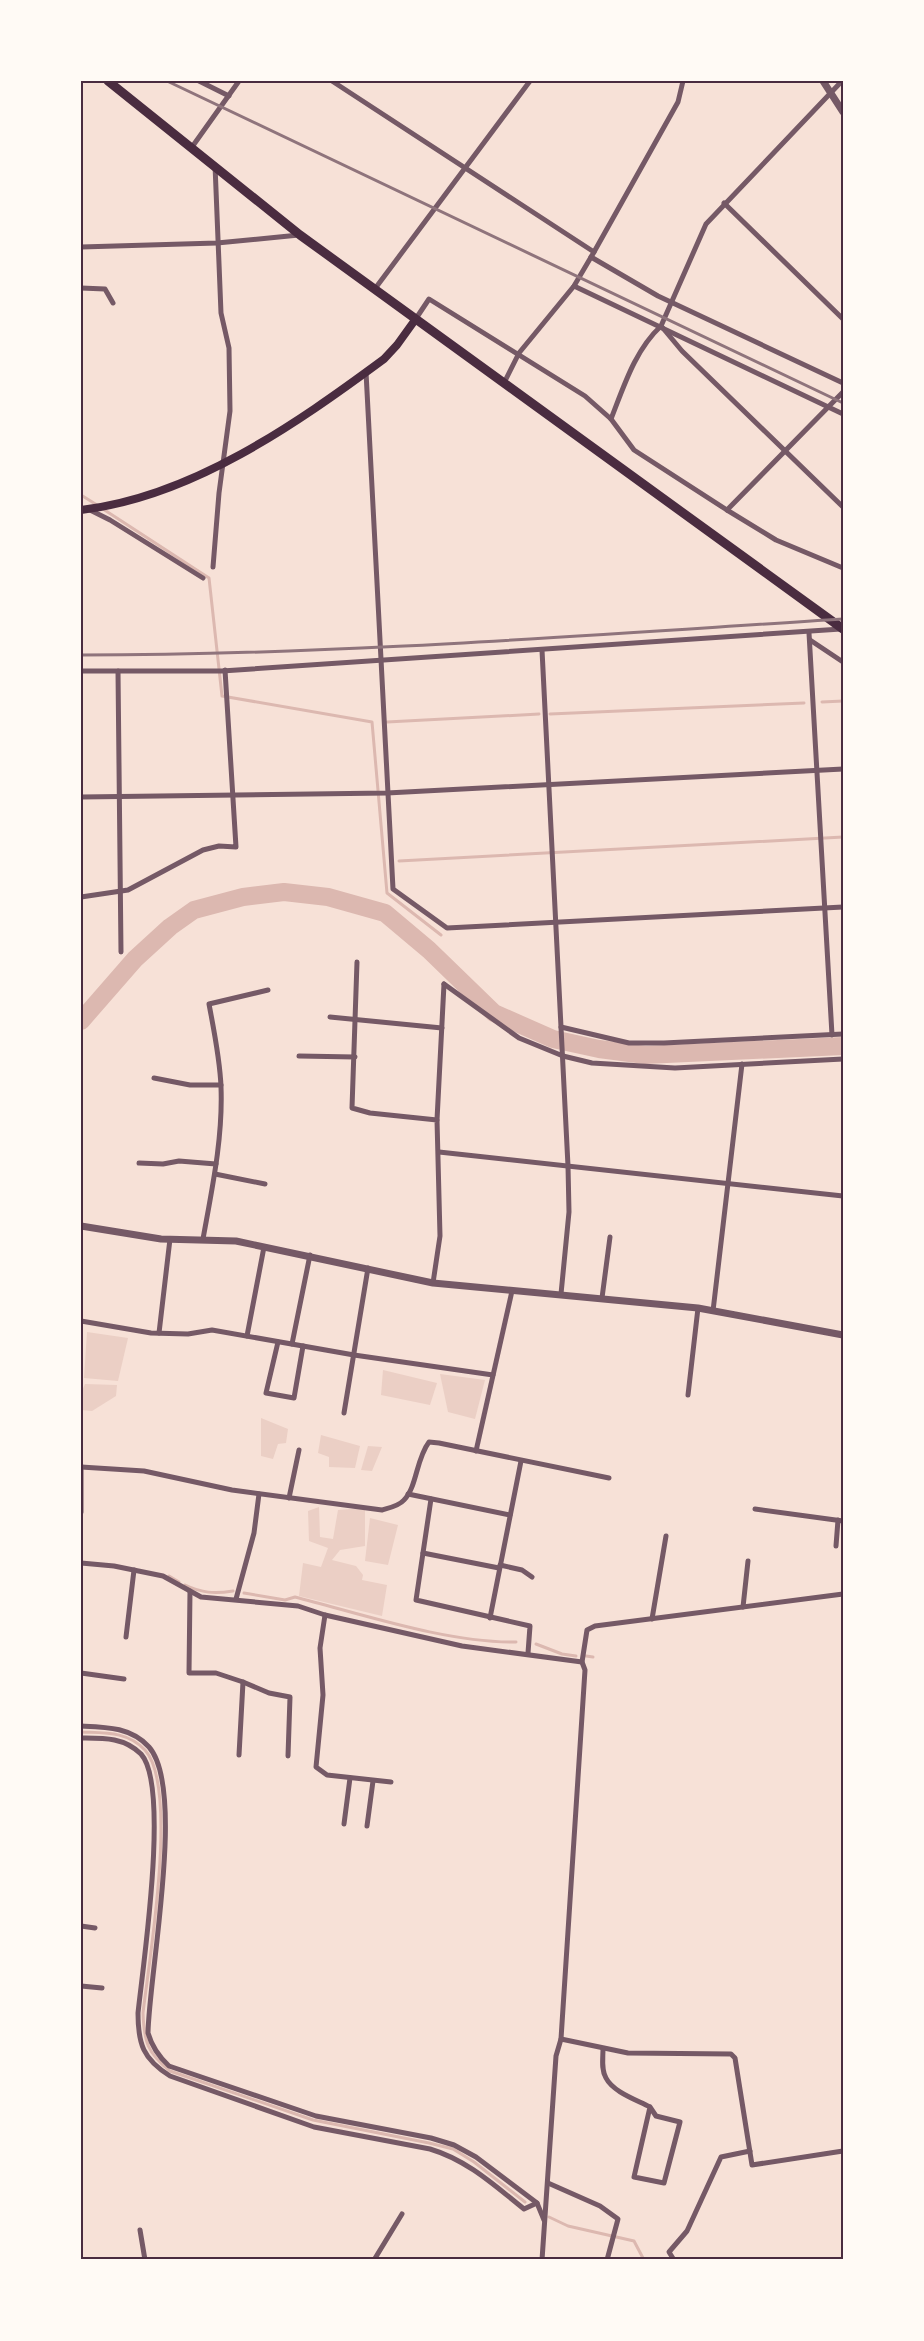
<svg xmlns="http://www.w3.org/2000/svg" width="924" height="2341" viewBox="0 0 924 2341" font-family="'DM Sans',sans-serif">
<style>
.green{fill:#ebcfc5}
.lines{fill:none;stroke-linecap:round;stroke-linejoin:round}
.stream{stroke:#dcb8b0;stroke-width:3}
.river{stroke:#dcb8b0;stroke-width:18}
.minor{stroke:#755966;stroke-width:5}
.tertiary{stroke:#755966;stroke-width:7}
.secondary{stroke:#4a2c40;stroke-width:8}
.trunk{stroke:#4a2c40;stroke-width:9}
.rail{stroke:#8f747c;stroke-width:3}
.neatline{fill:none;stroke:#4a2c40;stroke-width:2}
</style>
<rect width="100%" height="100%" fill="#f7e1d7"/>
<!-- green -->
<g class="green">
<polygon points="87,1332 128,1338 118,1381 84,1378"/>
<polygon points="383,1370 437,1383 430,1405 381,1395"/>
<polygon points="440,1374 485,1380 475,1419 448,1412"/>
<polygon points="85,1384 117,1385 116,1396 92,1411 81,1410 81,1393"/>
<polygon points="261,1418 288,1429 286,1443 278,1444 273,1459 261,1456"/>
<polygon points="321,1435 360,1446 355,1468 329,1467 329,1457 318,1453"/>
<polygon points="368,1446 382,1447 372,1471 361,1470"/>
<polygon points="319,1507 320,1537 333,1539 338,1510 365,1508 365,1546 340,1550 332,1560 356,1566 363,1575 362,1580 387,1585 382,1616 299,1596 303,1563 321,1567 328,1548 309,1541 308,1511"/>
<polygon points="370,1518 398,1525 388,1565 365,1561"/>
</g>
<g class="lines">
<!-- stream -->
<g class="stream">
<polyline points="81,495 97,505"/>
<polyline points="103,509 209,578 222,696 372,722 387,893 441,935"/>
<polyline points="822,702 843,701"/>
<polyline points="550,714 804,703"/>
<polyline points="387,722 539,714"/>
<polyline points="399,861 843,837"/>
<polyline points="429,950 430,949"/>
<polyline points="169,1576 179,1582"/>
<path d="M 185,1585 C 202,1593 214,1594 233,1591"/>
<path d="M 244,1593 L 285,1600 L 295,1597 C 362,1614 447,1643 516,1642"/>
<polyline points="536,1644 562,1654 576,1656"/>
<polyline points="586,1656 593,1657"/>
<path d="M 81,1732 C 105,1733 127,1731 145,1750 C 179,1788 149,1960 143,2013 C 144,2041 147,2053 170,2071 L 313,2120 L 429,2143 L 453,2149 L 474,2162 L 525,2202"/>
<polyline points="549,2217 568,2226 634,2241 644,2260"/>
</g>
<!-- river -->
<polyline class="river" points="81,1021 135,959 170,927 194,910 243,897 284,892 328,897 385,913 429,950 494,1013 553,1039 599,1049 645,1055 843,1046"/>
<!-- minor -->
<g class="minor">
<polyline points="199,81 229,96"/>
<polyline points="332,81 594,252 574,286 519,353 504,383"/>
<polyline points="192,147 239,81"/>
<polyline points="724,203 843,319"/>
<polyline points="81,247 217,243 299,235"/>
<polyline points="594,252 678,102 683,81"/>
<polyline points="591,257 658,296 843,383"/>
<polyline points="574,286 843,414"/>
<polyline points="81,288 105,289 113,303"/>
<polyline points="374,290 530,81"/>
<polyline points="415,320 429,299 585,396 611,419 634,450 727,510 776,540 843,568"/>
<polyline points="662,327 682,351 843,507"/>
<polyline points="366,372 393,889 447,928 843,907"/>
<path d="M 611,419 C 624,386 635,350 661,326 L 706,224 L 842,81"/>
<polyline points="88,509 110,520 203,578"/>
<polyline points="727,510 843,392"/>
<polyline points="213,567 219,493 230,411 229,348 221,313 215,165"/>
<polyline points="809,633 832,1035"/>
<polyline points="810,640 843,662"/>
<polyline points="542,650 568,1166 569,1212 561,1294"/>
<polyline points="81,671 222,671 841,629"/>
<polyline points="118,671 121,952"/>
<polyline points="81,797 387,793 843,769"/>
<polyline points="81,897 128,890 203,850 219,846 236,847 225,670"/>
<polyline points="357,962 352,1108 370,1113 437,1120 440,1236 433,1283"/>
<polyline points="444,984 519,1038 563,1056 592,1063 675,1068 843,1059"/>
<polyline points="330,1017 442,1028"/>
<polyline points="561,1027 629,1043 664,1043 843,1034"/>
<polyline points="299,1056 355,1057"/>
<polyline points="154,1078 190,1085 221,1085"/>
<polyline points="437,1120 444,984"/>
<polyline points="439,1152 843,1196"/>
<polyline points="139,1163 163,1164 179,1161 216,1164"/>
<polyline points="215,1174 265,1184"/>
<path d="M 203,1239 C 212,1189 223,1138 221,1087 C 220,1059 214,1031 209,1004 L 268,990"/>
<polyline points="602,1298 610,1237"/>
<polyline points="713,1311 742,1064"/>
<polyline points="81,1321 151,1333 188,1334 212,1330 354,1355 493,1375"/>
<polyline points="159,1333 170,1239"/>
<polyline points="247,1336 264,1247"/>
<polyline points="278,1342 266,1393 294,1398 303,1346"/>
<polyline points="292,1344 310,1255"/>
<polyline points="688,1395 698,1308"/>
<polyline points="344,1413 368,1268"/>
<polyline points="476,1451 512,1291"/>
<polyline points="81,1466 81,1512"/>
<path d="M 81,1467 L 144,1471 L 232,1490 L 382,1510 C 389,1508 399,1506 404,1500 C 417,1487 416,1459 429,1442 L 439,1443 L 609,1478"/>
<polyline points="408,1494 510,1515"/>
<polyline points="289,1498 299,1450"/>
<polyline points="431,1499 416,1600 530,1626 528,1653"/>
<polyline points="755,1509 843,1521"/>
<polyline points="836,1546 838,1520"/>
<polyline points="423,1553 499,1568"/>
<polyline points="81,1563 114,1566 163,1576 201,1597 298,1606 325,1615 462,1646 582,1662"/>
<polyline points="500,1565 522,1570 532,1577"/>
<polyline points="190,1591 189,1673 216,1673 243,1682 269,1693 290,1697 288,1756"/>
<polyline points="236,1599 254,1533 259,1494"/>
<polyline points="743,1607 748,1561"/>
<polyline points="325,1615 320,1648 323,1695 316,1767 327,1775 391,1782"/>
<polyline points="490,1618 521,1461"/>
<polyline points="652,1619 666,1536"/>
<polyline points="126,1637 134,1570"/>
<polyline points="81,1673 124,1679"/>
<path d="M 81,1726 C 106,1727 131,1727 149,1747 C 186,1789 149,1973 148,2033 C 152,2047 158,2056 169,2066 L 316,2116 L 431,2138 L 454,2145 L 476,2157 L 537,2203 L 544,2220"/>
<path d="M 81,1738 C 103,1738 124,1737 141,1754 C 170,1786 143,1965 138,2013 C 138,2044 143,2059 170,2076 L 314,2127 L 430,2149 C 467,2160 494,2185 524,2209 L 537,2203"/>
<polyline points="239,1755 243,1682"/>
<polyline points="344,1824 350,1778"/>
<polyline points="367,1826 373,1781"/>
<polyline points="81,1926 95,1928"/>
<polyline points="81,1986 102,1988"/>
<polyline points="561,2039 628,2053 731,2054 735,2058 752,2165 843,2151"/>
<path d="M 603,2049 C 603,2058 601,2070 606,2078 C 613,2092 637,2100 650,2107 L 634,2177 L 664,2183 L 680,2122 L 656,2116 L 650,2107"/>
<polyline points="548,2183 600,2206 618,2219 607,2260"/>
<polyline points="140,2230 145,2260"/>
<polyline points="374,2260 402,2214"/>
<polyline points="542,2260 556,2056 561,2039 585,1670 582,1662 587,1630 595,1626 843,1594"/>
<polyline points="674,2260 669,2252 687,2231 721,2157 750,2151"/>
</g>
<!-- tertiary -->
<g class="tertiary">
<polyline points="823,81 843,112"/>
<polyline points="81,1226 161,1239 236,1241 433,1283 698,1308 843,1335"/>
</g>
<!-- secondary -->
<path class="secondary" d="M 81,510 C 192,497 296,424 384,359 L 397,345 L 415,320"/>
<!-- trunk -->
<polyline class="trunk" points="108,81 300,235 843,629"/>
<!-- rail -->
<g class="rail">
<polyline points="167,81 843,403"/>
<path d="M 81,655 C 335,655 589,635 843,619"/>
</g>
</g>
<!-- border -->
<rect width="924" height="2341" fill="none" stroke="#fffaf5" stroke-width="165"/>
<rect x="82" y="82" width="760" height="2176" class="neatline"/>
</svg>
